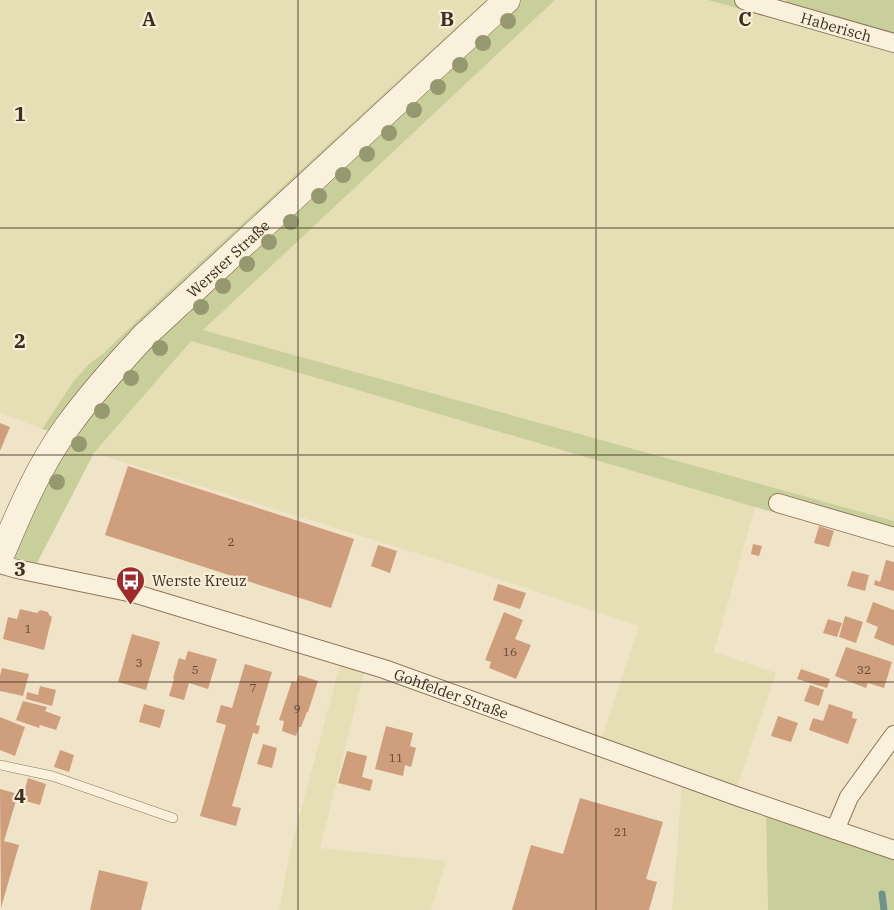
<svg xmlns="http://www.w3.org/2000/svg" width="894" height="910" viewBox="0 0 894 910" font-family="'IBM Plex Serif',serif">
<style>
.farmland{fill:#e6deb5}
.green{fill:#c9cf9b}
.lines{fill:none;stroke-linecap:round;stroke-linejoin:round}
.stream{stroke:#6f938a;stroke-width:7}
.building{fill:#cf9f7d}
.lane-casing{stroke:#8d765c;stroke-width:10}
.street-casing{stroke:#8d765c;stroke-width:20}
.secondary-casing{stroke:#6f573f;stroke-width:27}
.lane{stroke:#faf1dc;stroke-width:9}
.street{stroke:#faf1dc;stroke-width:18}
.secondary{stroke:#faf1dc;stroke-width:26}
.tree{fill:#96986f}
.grid{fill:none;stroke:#3d2e20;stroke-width:1.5;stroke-opacity:0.55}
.labels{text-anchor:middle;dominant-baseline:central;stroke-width:4.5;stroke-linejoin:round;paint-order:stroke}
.number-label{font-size:12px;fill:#624a37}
.street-label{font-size:15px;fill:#3d2e20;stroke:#f7eed8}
.poi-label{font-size:15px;fill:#3d2e20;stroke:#f7eed8;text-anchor:start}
.grid-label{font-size:20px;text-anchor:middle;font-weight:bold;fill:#3d2e20;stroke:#f7eed8;stroke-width:4.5;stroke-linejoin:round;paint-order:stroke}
</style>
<rect width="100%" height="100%" fill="#f0e4c8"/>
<!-- farmland -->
<g class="farmland">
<polygon points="0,0 486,0 149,309 104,353 89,364 73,382 42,429 0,413"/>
<polygon points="555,0 708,0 894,52 894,521 202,330"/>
<polygon points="190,341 755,507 714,652 776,673 733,799 766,811 768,910 672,910 683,775 600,744 639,626 493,577 94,453"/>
<polygon points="341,661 365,669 320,848 446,861 431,910 279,910 292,844"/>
</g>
<!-- green -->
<g class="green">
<polygon points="486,0 555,0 203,330 894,521 894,546 755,507 191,341 94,453 37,563 0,554 51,432 42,429 73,382 89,364 104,353 149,309"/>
<polygon points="708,0 777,0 786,2 786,0 894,0 894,52"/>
<polygon points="766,811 894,858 894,910 768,910"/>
</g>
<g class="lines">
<!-- stream -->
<polyline class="stream" points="882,894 884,910"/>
</g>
<!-- building -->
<g class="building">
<polygon points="0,423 10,427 0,451"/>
<polygon points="128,466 354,539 331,608 105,535"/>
<polygon points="819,526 834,531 829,547 814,543"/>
<polygon points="753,544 762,546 759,556 751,554"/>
<polygon points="378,545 397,551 390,573 371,566"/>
<polygon points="886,560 894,562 894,591 874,585 875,580 880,582"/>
<polygon points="852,571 869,575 865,591 847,586"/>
<polygon points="498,584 526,593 520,609 493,600"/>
<polygon points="873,602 894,610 894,646 874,638 878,627 866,622"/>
<polygon points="20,609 37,613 40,610 48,612 49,615 52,617 44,650 3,639 8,617 17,619"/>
<polygon points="504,612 523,620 515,639 531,645 516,679 489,668 491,662 485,660"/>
<polygon points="845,616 863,622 856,643 839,637"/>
<polygon points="828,619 842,623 837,637 823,633"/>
<polygon points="132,634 160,642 146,690 118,682"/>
<polygon points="846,647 892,662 884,688 868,683 866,688 835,676"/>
<polygon points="188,651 217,659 208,689 189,683 184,700 169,696 174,679 173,678 179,658 185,660"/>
<polygon points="245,664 272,672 256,725 260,726 258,734 253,733 232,806 241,808 236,826 200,816 226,725 216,722 221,705 232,708"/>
<polygon points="2,668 29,674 23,696 0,691 0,676"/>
<polygon points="801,669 830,679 827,688 797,679"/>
<polygon points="299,675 318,681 308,712 307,712 301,727 299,727 296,736 282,731 284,721 279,720 292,681 296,683"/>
<polygon points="810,685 824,690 819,706 804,701"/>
<polygon points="40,686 56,690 52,706 26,699 27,692 38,695"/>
<polygon points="23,701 47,707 45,711 61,717 56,730 40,725 39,728 16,720"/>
<polygon points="144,704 165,710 160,728 139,722"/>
<polygon points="829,704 853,712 852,718 857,719 848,744 809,730 813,718 823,721"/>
<polygon points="778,716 798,723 791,742 771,736"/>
<polygon points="0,717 25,727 15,756 0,750"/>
<polygon points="386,726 413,733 410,746 416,748 411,767 405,765 403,776 375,769"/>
<polygon points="263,744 277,748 272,768 257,764"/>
<polygon points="60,750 74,755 69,772 54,767"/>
<polygon points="347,751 367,756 362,777 373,780 370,791 338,783"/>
<polygon points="28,778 46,784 40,805 22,800"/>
<polygon points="0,789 18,794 4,841 19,845 1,908"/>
<polygon points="580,798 663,822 646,879 657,882 649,910 512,910 531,845 563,854"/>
<polygon points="99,870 148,882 141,910 90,910"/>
</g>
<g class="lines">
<defs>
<polyline id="lane" points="0,765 52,776 173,818"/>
<g id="street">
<path id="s1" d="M 744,0 L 894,43"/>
<polyline points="778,503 894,537"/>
<path id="s2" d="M 0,564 L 17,569 L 133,593 L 384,669 L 739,797 L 894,850"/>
<polyline points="835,830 849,797 894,735"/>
</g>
<g id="secondary">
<path id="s3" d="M 0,558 C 19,513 38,467 67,427 C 90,395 117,365 144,336 L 507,0"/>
</g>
</defs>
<!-- lane casing -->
<use href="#lane" class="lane-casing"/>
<!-- street casing -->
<use href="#street" class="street-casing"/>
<!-- secondary casing -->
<use href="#secondary" class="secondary-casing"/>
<!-- lane -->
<use href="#lane" class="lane"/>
<!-- street -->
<use href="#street" class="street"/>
<!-- secondary -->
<use href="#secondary" class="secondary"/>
</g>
<!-- trees -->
<g class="tree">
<circle cx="508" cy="21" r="8"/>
<circle cx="483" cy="43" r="8"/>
<circle cx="460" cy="65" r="8"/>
<circle cx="438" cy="87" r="8"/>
<circle cx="414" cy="110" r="8"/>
<circle cx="389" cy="133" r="8"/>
<circle cx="367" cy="154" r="8"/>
<circle cx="343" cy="175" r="8"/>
<circle cx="319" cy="196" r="8"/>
<circle cx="291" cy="222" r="8"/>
<circle cx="269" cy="242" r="8"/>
<circle cx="247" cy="264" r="8"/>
<circle cx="223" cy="286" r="8"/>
<circle cx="201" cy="307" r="8"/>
<circle cx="160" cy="348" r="8"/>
<circle cx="131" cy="378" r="8"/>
<circle cx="102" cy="411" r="8"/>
<circle cx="79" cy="444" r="8"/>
<circle cx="57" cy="482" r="8"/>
</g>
<!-- grid -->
<path class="grid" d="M 298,0 L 298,910M 596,0 L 596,910M 0,228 L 894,228M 0,455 L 894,455M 0,682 L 894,682"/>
<!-- icons -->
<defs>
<symbol id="bus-pin" viewBox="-11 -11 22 30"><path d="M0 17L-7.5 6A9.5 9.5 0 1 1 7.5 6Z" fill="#9e2a2b" stroke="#f7eed8"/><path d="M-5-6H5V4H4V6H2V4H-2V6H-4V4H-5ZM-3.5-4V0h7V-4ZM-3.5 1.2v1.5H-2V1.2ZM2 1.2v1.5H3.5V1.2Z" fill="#fff"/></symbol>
</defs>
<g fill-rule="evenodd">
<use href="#bus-pin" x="114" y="564" width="33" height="45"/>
</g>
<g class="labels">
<!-- number labels -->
<g class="number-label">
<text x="231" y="541">2</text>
<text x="28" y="628">1</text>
<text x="510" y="651">16</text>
<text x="139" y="662">3</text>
<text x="195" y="669">5</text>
<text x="864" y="669">32</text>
<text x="253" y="687">7</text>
<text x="297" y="708">9</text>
<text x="396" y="757">11</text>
<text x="621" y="831">21</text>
</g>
<!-- street labels -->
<g class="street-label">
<text stroke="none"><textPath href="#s1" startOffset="96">Haberisch</textPath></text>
<text stroke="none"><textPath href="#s3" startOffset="381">Werster Straße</textPath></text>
<text stroke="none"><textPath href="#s2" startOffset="470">Gohfelder Straße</textPath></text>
</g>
<!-- poi labels -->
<g class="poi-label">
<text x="152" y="580">Werste Kreuz</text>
</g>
</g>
<g class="grid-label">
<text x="149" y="26">A</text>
<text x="447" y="26">B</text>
<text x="745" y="26">C</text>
<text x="20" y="121">1</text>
<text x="20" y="348">2</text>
<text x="20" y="576">3</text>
<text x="20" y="803">4</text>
</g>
</svg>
